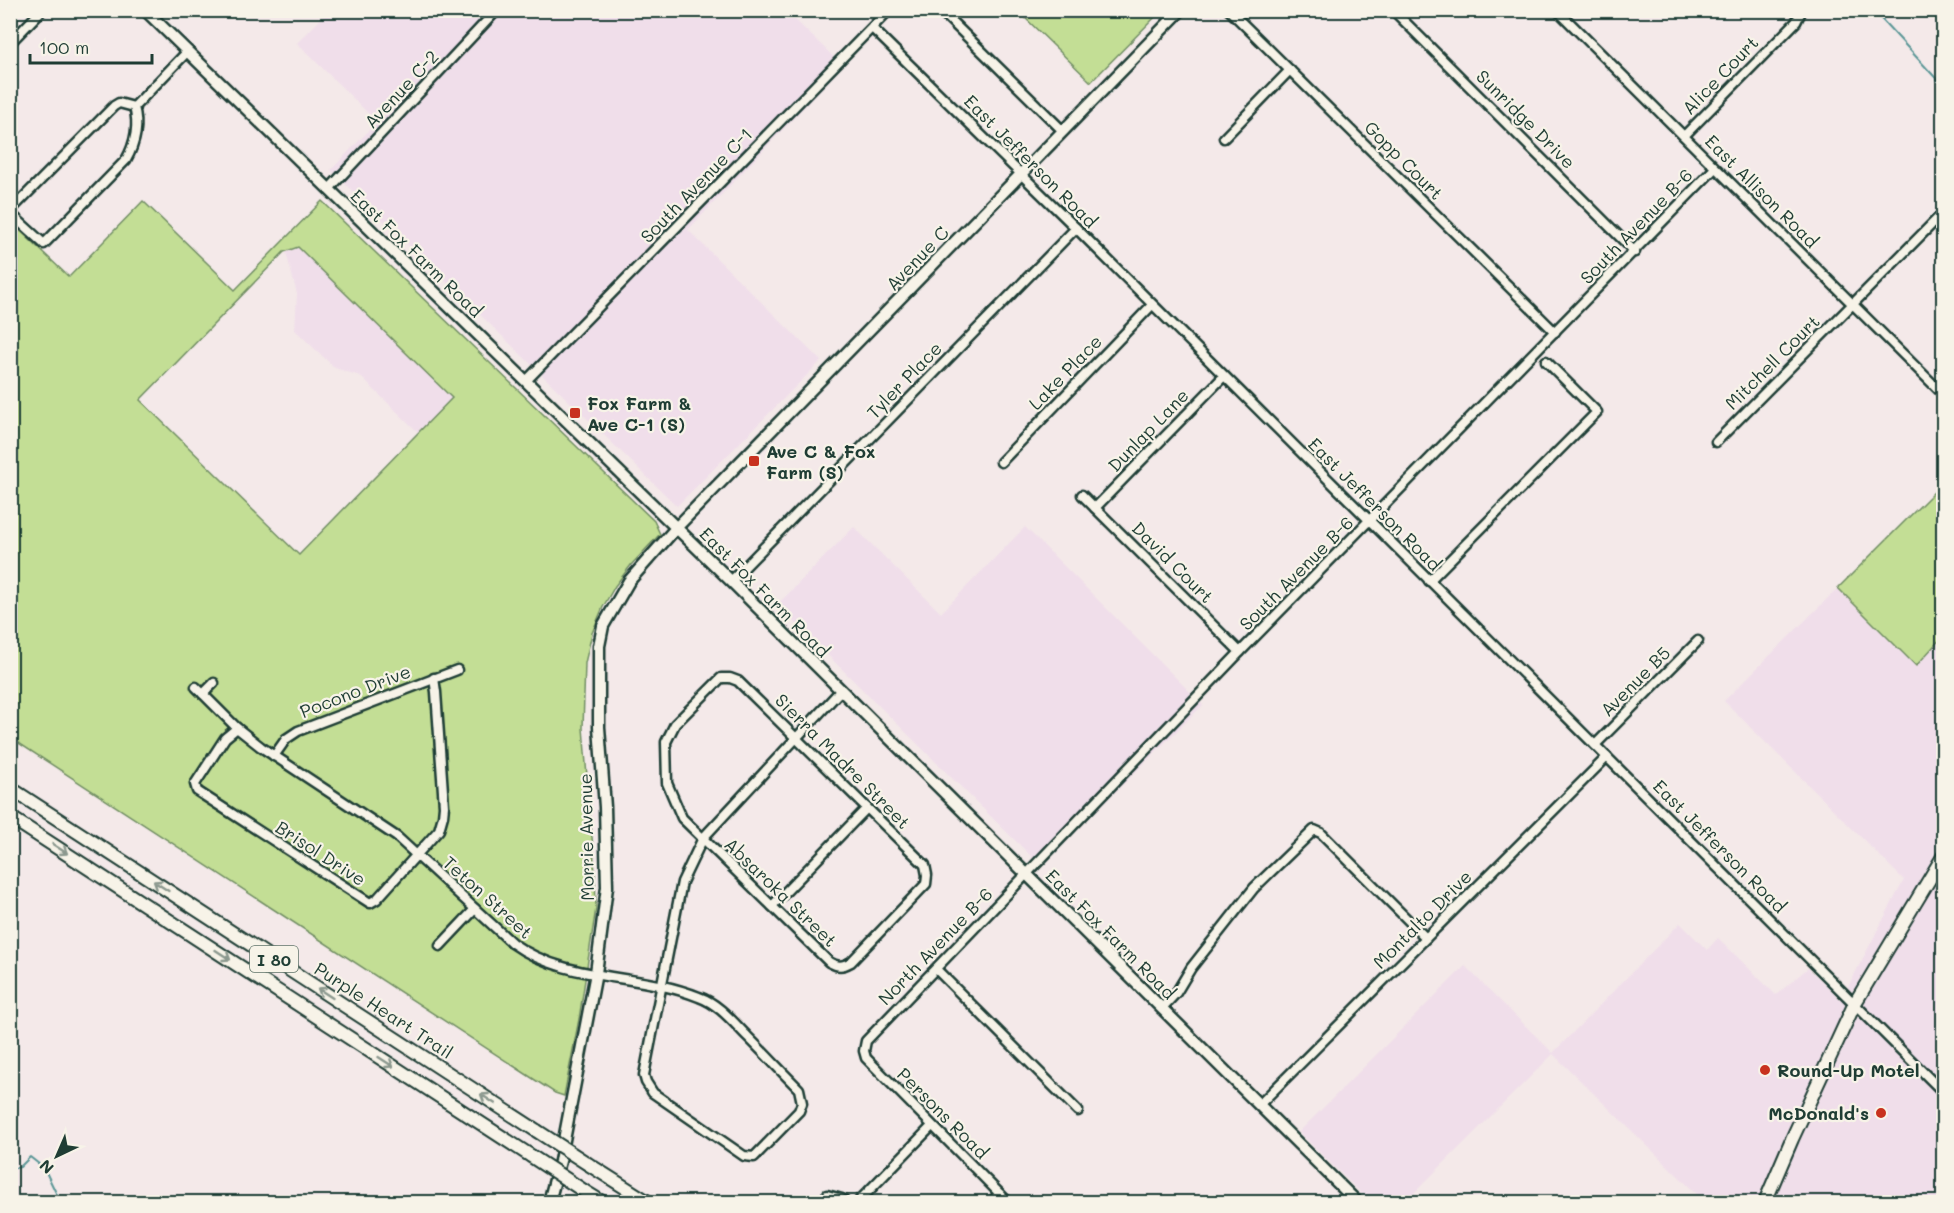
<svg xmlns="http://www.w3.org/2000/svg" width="1954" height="1213" viewBox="0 0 1954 1213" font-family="Mali,sans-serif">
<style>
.built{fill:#f0deea}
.green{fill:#c3de95;stroke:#718e64;stroke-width:1.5;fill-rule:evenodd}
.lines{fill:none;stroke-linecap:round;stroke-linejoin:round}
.stream{stroke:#5a9696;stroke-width:2}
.minor-casing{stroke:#1f3d34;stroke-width:13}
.major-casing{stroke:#1f3d34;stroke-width:15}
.highway-casing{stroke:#1f3d34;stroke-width:16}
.minor{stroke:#f7f3e8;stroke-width:8}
.major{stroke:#f7f3e8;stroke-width:10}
.highway{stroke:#f7f3e8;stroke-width:12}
.highway-bridge-casing{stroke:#1f3d34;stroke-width:16;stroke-linecap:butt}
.highway-bridge{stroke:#f7f3e8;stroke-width:12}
.oneway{stroke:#8b988e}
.poi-dot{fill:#c8321e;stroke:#f7f3e8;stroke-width:2}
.labels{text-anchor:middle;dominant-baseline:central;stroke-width:4.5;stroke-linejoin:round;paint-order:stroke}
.shield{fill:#f7f3e8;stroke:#60746a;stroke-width:1.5}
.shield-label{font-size:16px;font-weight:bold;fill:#1f3d34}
.street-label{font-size:18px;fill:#1f3d34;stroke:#f7f3e8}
.poi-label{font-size:18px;font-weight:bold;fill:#1f3d34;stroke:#f7f3e8;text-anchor:start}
</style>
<rect width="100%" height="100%" fill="#f4e9e9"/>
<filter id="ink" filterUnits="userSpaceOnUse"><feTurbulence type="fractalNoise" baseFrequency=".0167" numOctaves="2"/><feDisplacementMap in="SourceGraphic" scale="12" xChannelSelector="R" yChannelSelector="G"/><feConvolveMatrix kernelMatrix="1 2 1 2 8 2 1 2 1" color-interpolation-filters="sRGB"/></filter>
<g filter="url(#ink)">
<!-- built -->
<g class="built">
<polygon points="325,11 786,11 843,66 688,230 821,361 677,506 331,170 377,122 297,43 327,13"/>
<polygon points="298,247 453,398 419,433 360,376 335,368 295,330 297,294 286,252"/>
<polygon points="854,527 941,613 1025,527 1203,705 1041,866 777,605"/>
<polygon points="1838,588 1916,665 1943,636 1944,1194 1935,1202 1705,1202 1553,1054 1405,1202 1370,1202 1299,1132 1465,966 1553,1053 1680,923 1707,950 1718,938 1776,995 1808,968 1841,1000 1904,880 1724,701"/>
</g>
<!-- green -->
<g class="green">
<polygon points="1018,11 1161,11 1091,82"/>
<path d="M 143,201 L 235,290 L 322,201 L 654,521 L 660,534 L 631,565 L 615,586 L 603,607 L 592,633 L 585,663 L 583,728 L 595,873 L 596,908 L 579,1019 L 564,1096 L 555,1093 L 11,738 L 10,221 L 69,277 ZM 298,247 L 452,398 L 299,555 L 140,400 L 284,252 Z"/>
<polygon points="1943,483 1943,636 1916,666 1838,588"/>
</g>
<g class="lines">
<!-- stream -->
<g class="stream">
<polyline points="1873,10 1944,87"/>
<polyline points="10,1169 20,1167 30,1157 44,1168 58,1197 72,1202"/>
</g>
<defs>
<g id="minor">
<polyline points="940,10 1063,131"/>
<polyline points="1229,10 1555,332"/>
<polyline points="1393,10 1635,252"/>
<polyline points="1557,10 1944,395"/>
<polyline points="872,28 1076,228 1944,1093"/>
<polyline points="10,43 42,10"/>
<polyline points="134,107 187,52"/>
<polyline points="1684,136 1796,22 1802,10"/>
<polyline points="1224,138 1290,70"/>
<polyline points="329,189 497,10"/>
<polyline points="10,211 114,106 119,103 134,107"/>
<path d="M 10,213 L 44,244 L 126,160 C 135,144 139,125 134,107"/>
<polyline points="526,381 889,10"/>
<polyline points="1716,442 1944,212"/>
<polyline points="1001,462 1152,305"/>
<polyline points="1082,495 1240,652"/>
<polyline points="1095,508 1224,376"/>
<polyline points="731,581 1076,228"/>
<polyline points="1429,581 1597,412 1546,361"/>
<path d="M 721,678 L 730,678 L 738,681 L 925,865 L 927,875 L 926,884 L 851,962 C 842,967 838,967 829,962 L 682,818 L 667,783 L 666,742 L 675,724 Z"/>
<path d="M 196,687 L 237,728 L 261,747 L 397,837 L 512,943 C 568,983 637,972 699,997 C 719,1004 733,1022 748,1037 C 765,1054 782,1072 799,1089 L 802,1103 L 799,1111 L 754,1157 L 744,1156 L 653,1093 L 646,1082 L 644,1075 L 682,882 L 703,838 L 841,690"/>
<polyline points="203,694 214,683"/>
<polyline points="237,728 225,738 197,781 195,784 197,791 370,903 377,899 439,830 443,816 444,806 436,692 434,678"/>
<polyline points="1595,745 1698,641"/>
<polyline points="274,756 286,739 298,731 457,670"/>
<polyline points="772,906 867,808"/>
<polyline points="440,946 475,909"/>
<polyline points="936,969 1078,1111"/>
<polyline points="1162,1008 1176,993 1191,968 1254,888 1314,830 1321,833 1426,938"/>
<polyline points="1259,1105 1607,757"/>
<polyline points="827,1195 842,1199 845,1202"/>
<polyline points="858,1202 932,1126"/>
<polyline points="991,1202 1000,1194"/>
<polyline points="1008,1202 866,1058 864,1051 866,1041 1240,652 1715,168"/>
</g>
<g id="major">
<polyline points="145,10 731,581 1357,1202"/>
<polyline points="549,1202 560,1161 596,973 607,887 605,807 599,727 599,646 603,626 629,581 676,528 1181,10"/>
</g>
<g id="highway">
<polyline points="10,788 537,1131"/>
<polyline points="10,817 531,1156"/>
<polyline points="588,1164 648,1202"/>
<polyline points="584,1191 602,1202"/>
<polyline points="1765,1202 1792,1139 1855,1003 1944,855"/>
</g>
</defs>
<!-- minor casing -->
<use href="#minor" class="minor-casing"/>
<!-- major casing -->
<use href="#major" class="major-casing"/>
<!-- highway casing -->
<use href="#highway" class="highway-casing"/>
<!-- minor -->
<use href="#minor" class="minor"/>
<!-- major -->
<use href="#major" class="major"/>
<!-- highway -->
<use href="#highway" class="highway"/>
<defs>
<g id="highway-bridge">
<polyline points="537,1131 588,1164"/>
<polyline points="531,1156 584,1191"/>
</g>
</defs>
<!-- highway-bridge casing -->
<use href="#highway-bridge" class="highway-bridge-casing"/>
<!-- highway-bridge -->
<use href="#highway-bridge" class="highway-bridge"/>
</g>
<!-- one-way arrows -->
<defs><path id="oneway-shaft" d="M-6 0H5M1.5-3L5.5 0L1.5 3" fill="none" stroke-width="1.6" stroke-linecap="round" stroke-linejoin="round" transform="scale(1.5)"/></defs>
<g class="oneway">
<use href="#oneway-shaft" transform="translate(60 849) rotate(33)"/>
<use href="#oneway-shaft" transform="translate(161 886) rotate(-147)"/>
<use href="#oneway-shaft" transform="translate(223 955) rotate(33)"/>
<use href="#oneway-shaft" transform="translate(325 993) rotate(-147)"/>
<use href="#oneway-shaft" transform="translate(386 1062) rotate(33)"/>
<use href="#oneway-shaft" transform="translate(488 1099) rotate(-147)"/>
</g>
</g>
<!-- markers -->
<g class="poi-dot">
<rect x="569" y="407" width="12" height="12" rx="3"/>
<rect x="748" y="455" width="12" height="12" rx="3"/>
<circle cx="1765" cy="1070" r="6"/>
<circle cx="1881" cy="1113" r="6"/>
</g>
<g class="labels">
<!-- shield labels -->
<rect class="shield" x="250" y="946" width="48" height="26" rx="4.5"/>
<g class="shield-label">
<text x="274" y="959">I 80</text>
</g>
<!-- street labels -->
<g class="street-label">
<text transform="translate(1720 75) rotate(-46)">Alice Court</text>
<text transform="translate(401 89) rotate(-47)">Avenue C-2</text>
<text transform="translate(1526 119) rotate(45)">Sunridge Drive</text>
<text transform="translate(1404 160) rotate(45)">Gopp Court</text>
<text transform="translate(1031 161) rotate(45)">East Jefferson Road</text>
<text transform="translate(696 185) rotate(-46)">South Avenue C-1</text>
<text transform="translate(1762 191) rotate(45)">East Allison Road</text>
<text transform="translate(1636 226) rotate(-46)">South Avenue B-6</text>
<text transform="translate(417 253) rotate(44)">East Fox Farm Road</text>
<text transform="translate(917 258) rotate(-46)">Avenue C</text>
<text transform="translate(1772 362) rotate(-45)">Mitchell Court</text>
<text transform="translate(1065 372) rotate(-46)">Lake Place</text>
<text transform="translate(904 380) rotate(-46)">Tyler Place</text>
<text transform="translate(1148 430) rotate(-46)">Dunlap Lane</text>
<text transform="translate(1375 504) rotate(45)">East Jefferson Road</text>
<text transform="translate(1173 562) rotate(45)">David Court</text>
<text transform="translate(1296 573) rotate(-45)">South Avenue B-6</text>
<text transform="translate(765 592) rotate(45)">East Fox Farm Road</text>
<text transform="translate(1635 681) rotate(-45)">Avenue B5</text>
<text transform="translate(355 691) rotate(-21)">Pocono Drive</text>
<text transform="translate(843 761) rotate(45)">Sierra Madre Street</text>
<text transform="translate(586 837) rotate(-91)">Morrie Avenue</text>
<text transform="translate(1720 846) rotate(45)">East Jefferson Road</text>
<text transform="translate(321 853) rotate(33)">Brisol Drive</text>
<text transform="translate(781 892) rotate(44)">Absaroka Street</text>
<text transform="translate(488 897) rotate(42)">Teton Street</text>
<text transform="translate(1422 919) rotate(-45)">Montalto Drive</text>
<text transform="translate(1111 934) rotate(45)">East Fox Farm Road</text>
<text transform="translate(935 946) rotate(-46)">North Avenue B-6</text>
<text transform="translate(384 1010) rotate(33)">Purple Heart Trail</text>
<text transform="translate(943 1113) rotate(45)">Persons Road</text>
</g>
<!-- poi labels -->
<g class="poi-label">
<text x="587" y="403">Fox Farm &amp;<tspan x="587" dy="21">Ave C-1 (S)</tspan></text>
<text x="766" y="451">Ave C &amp; Fox<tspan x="766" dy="21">Farm (S)</tspan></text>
<text x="1777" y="1070">Round-Up Motel</text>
<text x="1869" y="1113" text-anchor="end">McDonald's</text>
</g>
</g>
<!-- margin -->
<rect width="1954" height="1213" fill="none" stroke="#f7f3e8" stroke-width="36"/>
<rect x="18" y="18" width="1918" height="1177" fill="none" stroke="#1f3d34" stroke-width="2" filter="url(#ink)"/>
<!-- north arrow -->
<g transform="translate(57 1156) rotate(224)" stroke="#f7f3e8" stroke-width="4.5" paint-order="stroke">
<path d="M0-4.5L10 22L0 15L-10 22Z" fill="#1f3d34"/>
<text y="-9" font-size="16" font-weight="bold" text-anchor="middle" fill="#1f3d34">N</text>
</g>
<!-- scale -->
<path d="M30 54v9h122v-9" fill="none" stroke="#1f3d34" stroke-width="3"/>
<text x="39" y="54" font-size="18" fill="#1f3d34" stroke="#f7f3e8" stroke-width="4.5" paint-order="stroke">100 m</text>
</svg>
